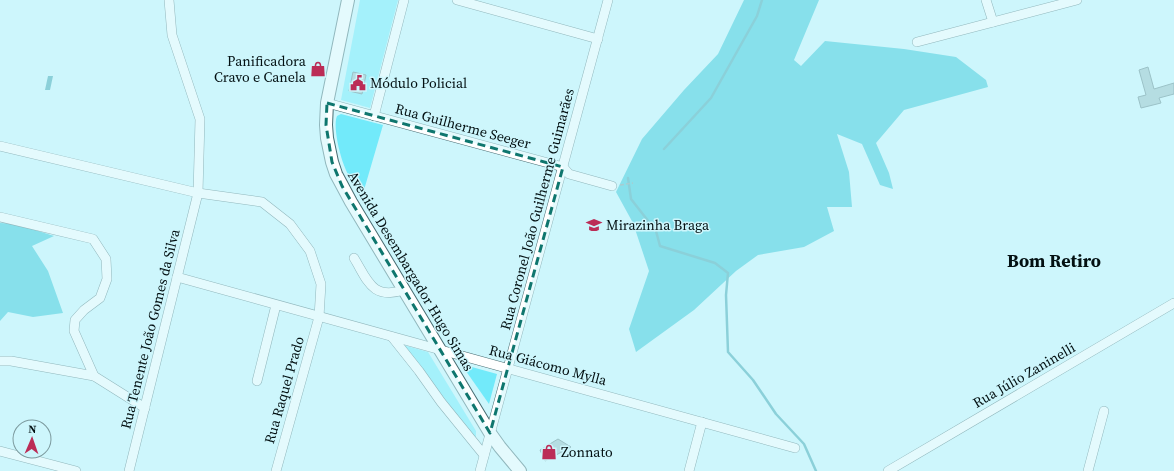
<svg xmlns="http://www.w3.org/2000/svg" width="1174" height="471" viewBox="0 0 1174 471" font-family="'Source Serif 4',serif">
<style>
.green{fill:#72eafa}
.forest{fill:#32c5d7}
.water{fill:#3aa3b0}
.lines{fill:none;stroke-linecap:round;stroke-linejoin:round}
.stream{stroke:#3aa3b0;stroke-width:2.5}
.building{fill:#97bec3;stroke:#5e8489}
.minor-casing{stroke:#486c72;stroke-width:10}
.major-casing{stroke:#486c72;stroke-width:14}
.path{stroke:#7a989c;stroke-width:1.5;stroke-dasharray:4 2;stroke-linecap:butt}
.minor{stroke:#fff;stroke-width:9}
.major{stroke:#fff;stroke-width:12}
.marked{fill:none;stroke:#0f766e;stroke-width:3;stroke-dasharray:8 5;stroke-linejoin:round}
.labels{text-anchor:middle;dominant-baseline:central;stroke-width:3;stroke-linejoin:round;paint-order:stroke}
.poi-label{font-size:14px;fill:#031012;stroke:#cdf6fc;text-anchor:start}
.street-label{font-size:14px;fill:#031012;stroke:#cdf6fc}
.district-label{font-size:18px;font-weight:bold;fill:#031012;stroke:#cdf6fc}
</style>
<rect width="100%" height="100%" fill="#cdf6fc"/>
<!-- green -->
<g class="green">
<polygon points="360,0 398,0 370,108 341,100"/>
<path d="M 341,114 L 383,125 L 364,190 C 359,187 353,183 350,177 C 342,167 332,127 337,116 Z"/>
<polygon points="403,345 428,352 476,431 476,440"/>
<polygon points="461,364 497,374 489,404"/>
</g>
<!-- forest -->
<g class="forest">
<polygon points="744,0 819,0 794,60 801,66 825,41 904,49 956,57 986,80 988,87 904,110 876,143 889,173 893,189 880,185 862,144 837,134 849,172 852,207 827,207 834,231 804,247 758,255 736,271 694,310 636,352 629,329 649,271 633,223 616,192 642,139 684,90 718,54"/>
<polygon points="0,223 16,224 54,236 32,246 48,271 63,313 33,317 8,312 0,321"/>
</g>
<!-- water -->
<polygon class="water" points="48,76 53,76 50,90 45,90"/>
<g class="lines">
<!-- stream -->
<g class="stream">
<polyline points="664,149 711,98 757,16 762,0"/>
<polyline points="628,178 631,199 656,231 660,246 715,263 728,273 726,295 728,352 753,380 776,414 804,444 816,471"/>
</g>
</g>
<!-- building -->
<g class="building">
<polygon points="1148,67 1154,89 1174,83 1174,94 1159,98 1161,103 1141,108 1138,97 1146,95 1139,70"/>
<polygon points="353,72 366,75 362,94 349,91"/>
<polygon points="558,439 571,447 545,461 540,450"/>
</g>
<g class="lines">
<defs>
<g id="minor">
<polyline points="457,0 598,39"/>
<polyline points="986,0 993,22"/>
<polyline points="917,42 1077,0"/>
<polyline points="327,103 563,167 569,174 612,186"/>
<polyline points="374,116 404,0"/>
<polyline points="0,146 198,193 262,202 290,224 310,251 321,284 319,317 276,471"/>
<polyline points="0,217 93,239 106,259 107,279 100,298 84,310 75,320 74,331 94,376"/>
<path d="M 354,258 C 368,281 372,300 404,290"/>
<polyline points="177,277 795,448"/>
<polyline points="392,337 419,371 441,402 484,455"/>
<polyline points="0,361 11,361 94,376 145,408"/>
<polyline points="257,381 276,305"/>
<polyline points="0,451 76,471"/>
<polyline points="129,471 198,193 200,119 172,35 169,0"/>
<polyline points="480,471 608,0"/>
<polyline points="689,471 702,422"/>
<polyline points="888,471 1174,303"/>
<polyline points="1088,471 1104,411"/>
</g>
<polyline id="major" points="348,0 327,103 326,125 327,138 332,162 336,174 351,202 490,433 500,447 520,471"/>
</defs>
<!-- minor casing -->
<use href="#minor" class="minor-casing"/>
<!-- major casing -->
<use href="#major" class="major-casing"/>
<!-- path -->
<polyline class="path" points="620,185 633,183"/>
<!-- minor -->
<use href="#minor" class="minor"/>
<!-- major -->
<use href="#major" class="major"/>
</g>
<!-- marked area -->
<path d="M0 0H1174V471H0ZM 327,103 L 563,167 L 490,433 L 342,186 L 332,162 L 326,125 Z" fill="#cdf6fc" fill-opacity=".55" fill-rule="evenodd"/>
<path class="marked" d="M 327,103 L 563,167 L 490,433 L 342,186 L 332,162 L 326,125 Z"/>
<!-- icons -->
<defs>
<symbol id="shop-bare" viewBox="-9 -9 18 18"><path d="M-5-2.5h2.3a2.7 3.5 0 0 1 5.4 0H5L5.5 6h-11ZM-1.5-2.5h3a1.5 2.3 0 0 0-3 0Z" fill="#bb2c56" stroke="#cdf6fc" stroke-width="2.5" paint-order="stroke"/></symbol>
<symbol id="civic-bare" viewBox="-9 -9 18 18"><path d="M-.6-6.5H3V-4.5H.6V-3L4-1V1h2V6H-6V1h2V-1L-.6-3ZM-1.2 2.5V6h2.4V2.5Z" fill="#bb2c56" stroke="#cdf6fc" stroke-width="2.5" paint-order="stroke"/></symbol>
<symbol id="school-bare" viewBox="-9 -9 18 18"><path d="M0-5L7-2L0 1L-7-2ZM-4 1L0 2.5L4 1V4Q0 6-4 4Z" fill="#bb2c56" stroke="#cdf6fc" stroke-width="2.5" paint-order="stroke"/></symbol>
</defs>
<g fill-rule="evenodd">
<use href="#shop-bare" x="307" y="58" width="22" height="22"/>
<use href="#civic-bare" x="347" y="72" width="22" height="22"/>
<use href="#school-bare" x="583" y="214" width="22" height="22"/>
<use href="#shop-bare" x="538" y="441" width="22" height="22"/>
</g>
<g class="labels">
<!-- poi labels -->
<g class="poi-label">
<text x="306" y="61" text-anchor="end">Panificadora<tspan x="306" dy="16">Cravo e Canela</tspan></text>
<text x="370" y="83">Módulo Policial</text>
<text x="606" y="225">Mirazinha Braga</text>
<text x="561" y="452">Zonnato</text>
</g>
<!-- street labels -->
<g class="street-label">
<text transform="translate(463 126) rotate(15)">Rua Guilherme Seeger</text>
<text transform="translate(537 209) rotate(-75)">Rua Coronel João Guilherme Guimarães</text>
<text transform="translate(411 271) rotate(59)">Avenida Desembargador Hugo Simas</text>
<text transform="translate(150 329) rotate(-76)">Rua Tenente João Gomes da Silva</text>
<text transform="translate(548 365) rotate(15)">Rua Giácomo Mylla</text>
<text transform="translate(1024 375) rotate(-30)">Rua Júlio Zaninelli</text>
<text transform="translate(284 390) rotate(-74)">Rua Raquel Prado</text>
</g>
<!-- district labels -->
<g class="district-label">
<text x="1054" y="260">Bom Retiro</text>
</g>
</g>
<!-- north arrow -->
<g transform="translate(32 439) rotate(2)"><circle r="19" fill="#cdf6fc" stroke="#7c9a9e"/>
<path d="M0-3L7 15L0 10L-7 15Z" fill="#bb2c56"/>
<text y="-6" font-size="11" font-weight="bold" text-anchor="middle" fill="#031012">N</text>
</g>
</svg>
